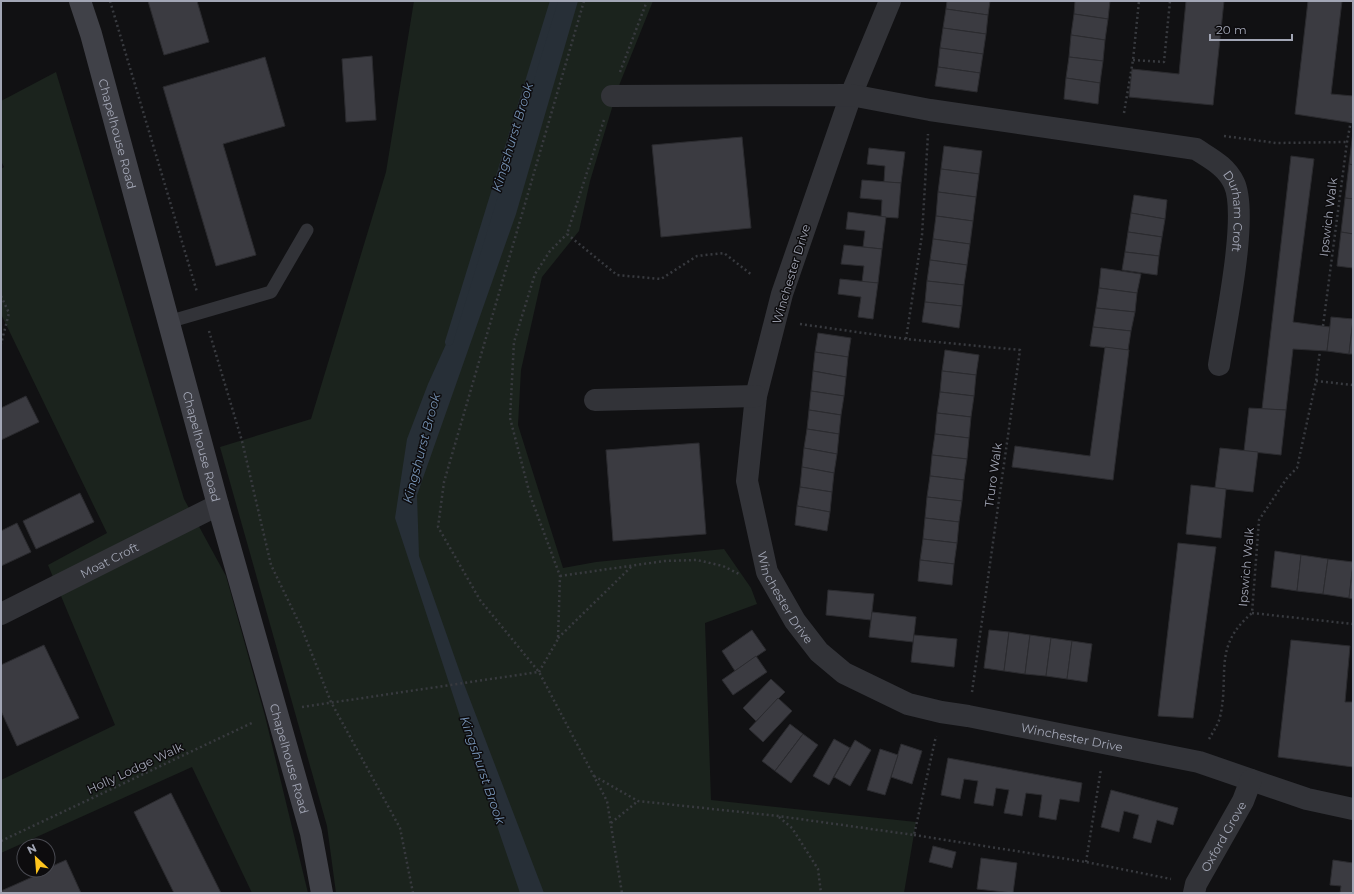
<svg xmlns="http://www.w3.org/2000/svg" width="1354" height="894" viewBox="0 0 1354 894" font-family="Montserrat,sans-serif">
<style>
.green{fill:#1b231d}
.water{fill:#272f37}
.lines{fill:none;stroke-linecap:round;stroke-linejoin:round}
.stream{stroke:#272f37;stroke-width:8}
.building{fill:#3b3b41;stroke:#2b2b2f}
.path{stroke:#383a3f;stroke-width:2.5;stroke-dasharray:2 3;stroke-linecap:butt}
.lane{stroke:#323338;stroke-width:13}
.street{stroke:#323338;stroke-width:22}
.secondary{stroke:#404148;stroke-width:22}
.labels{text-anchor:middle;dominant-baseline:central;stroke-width:3;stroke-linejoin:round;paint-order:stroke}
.street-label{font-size:12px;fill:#a2a6b5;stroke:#0d0c0e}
.water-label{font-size:13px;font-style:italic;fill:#7591b3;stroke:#0d0c0e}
</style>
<rect width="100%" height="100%" fill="#111113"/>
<!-- green -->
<g class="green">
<polygon points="414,1 653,1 618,88 590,181 579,231 542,277 521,370 518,425 563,568 596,562 724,549 751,588 757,604 705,623 711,800 916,822 904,893 336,893 327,826 220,447 311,419 386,172"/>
<polygon points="56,72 184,499 226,576 265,716 308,893 252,893 192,767 1,853 1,780 115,725 48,565 107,533 1,314 1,169 4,167 1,161 1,101"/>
</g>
<!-- water -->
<polygon class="water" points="554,1 578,1 516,214 417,495 419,556 464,684 544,893 520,893 469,744 395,518 407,439 428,384 452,331"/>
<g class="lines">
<!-- stream -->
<polyline class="stream" points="449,342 554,1"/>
</g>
<!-- building -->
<g class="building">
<polygon points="148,1 197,1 209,42 164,55"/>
<polygon points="947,1 990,1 988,15 946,9"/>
<polygon points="1075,1 1110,1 1108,19 1074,14"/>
<polygon points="1186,1 1224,1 1213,105 1129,97 1132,69 1179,74"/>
<polygon points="1308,1 1342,1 1331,94 1353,96 1353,123 1295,114"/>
<polygon points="946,9 988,15 986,34 943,28"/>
<polygon points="1074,14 1108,19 1105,40 1071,35"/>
<polygon points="943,28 986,34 983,54 940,48"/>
<polygon points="1071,35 1105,40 1103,61 1069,57"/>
<polygon points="940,48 983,54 980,73 938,67"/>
<polygon points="372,56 376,120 346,122 342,59"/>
<polygon points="265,57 285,126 223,144 256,255 216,266 163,87"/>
<polygon points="1069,57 1103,61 1100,83 1066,78"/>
<polygon points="938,67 980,73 977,92 935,86"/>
<polygon points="1066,78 1100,83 1098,104 1064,99"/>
<polygon points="1353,132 1353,165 1349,164"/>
<polygon points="742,137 751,228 661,237 652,145"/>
<polygon points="944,146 982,151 979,174 941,169"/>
<polygon points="869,148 905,152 901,183 884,182 885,166 867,164"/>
<polygon points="1291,156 1314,159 1293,322 1330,327 1327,351 1293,349 1286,410 1262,409"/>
<polygon points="1349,164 1353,165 1353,199 1345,198"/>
<polygon points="941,169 979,174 976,197 938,192"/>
<polygon points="862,180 901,183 898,218 881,217 882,200 860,198"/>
<polygon points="938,192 976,197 973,221 936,216"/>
<polygon points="1134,195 1167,200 1165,219 1131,213"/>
<polygon points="1345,198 1353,199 1353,234 1341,232"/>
<polygon points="848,212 886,217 882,249 863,247 865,231 846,229"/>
<polygon points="1131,213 1165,219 1162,237 1128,232"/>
<polygon points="936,216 973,221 970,244 933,239"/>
<polygon points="1128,232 1162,237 1159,256 1125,252"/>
<polygon points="1341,232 1353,234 1353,268 1337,266"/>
<polygon points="933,239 970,244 967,265 930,260"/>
<polygon points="844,245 882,249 878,283 862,282 864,266 841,264"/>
<polygon points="1125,252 1159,256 1157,275 1122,270"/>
<polygon points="930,260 967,265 964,285 927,281"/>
<polygon points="1101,268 1141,274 1137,293 1099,288"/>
<polygon points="840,279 878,283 873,319 858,317 861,297 838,294"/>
<polygon points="927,281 964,285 962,306 925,302"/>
<polygon points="1099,288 1137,293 1135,312 1096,308"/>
<polygon points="925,302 962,306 959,328 922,322"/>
<polygon points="1096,308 1135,312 1131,331 1093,327"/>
<polygon points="1331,317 1353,319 1349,354 1327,351"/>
<polygon points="1353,321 1353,354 1349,354"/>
<polygon points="1093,327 1131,331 1128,350 1090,346"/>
<polygon points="818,333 851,338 848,357 815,352"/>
<polygon points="1105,347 1129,350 1113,480 1012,467 1015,446 1090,456"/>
<polygon points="945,350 979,355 976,375 942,371"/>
<polygon points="815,352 848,357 846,377 813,371"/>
<polygon points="813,371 846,377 844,396 811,391"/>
<polygon points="942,371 976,375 974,396 940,392"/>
<polygon points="811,391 844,396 841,415 809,410"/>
<polygon points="940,392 974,396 971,417 937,413"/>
<polygon points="26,396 39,422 1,440 1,408"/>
<polygon points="1249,408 1286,410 1281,455 1244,451"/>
<polygon points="809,410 841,415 839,434 807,429"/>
<polygon points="937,413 971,417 969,438 935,434"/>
<polygon points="807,429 839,434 837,454 804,448"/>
<polygon points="935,434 969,438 967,459 932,455"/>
<polygon points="699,443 706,534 613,541 606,450"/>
<polygon points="804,448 837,454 834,473 802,467"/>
<polygon points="1220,448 1258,452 1253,492 1215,488"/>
<polygon points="932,455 967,459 964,480 930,476"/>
<polygon points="802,467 834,473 832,492 800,487"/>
<polygon points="930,476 964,480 962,501 927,497"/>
<polygon points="1191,485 1226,489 1221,538 1186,534"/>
<polygon points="800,487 832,492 830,512 797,506"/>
<polygon points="80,493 94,522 36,549 23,521"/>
<polygon points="927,497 962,501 959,522 925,518"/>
<polygon points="797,506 830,512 827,531 795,525"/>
<polygon points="925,518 959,522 957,543 923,539"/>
<polygon points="17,523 31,552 1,566 1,531"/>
<polygon points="923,539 957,543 954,564 920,560"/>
<polygon points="1178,543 1216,547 1193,718 1158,716"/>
<polygon points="1275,551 1301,555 1297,591 1271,587"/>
<polygon points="1301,555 1328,559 1323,594 1297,591"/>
<polygon points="1328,559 1353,562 1349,598 1323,594"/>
<polygon points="920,560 954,564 952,585 918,581"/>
<polygon points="1353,567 1353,599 1349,598"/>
<polygon points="828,590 874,594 871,620 826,615"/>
<polygon points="872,612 916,617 913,642 869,637"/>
<polygon points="752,630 766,650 735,671 722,651"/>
<polygon points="989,630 1009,632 1004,671 984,668"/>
<polygon points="1009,632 1030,635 1025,674 1004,671"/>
<polygon points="914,635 957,639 954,667 911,662"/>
<polygon points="1030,635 1051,638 1046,676 1025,674"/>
<polygon points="1051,638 1072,641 1067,679 1046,676"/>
<polygon points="1291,640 1350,646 1345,702 1353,702 1353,767 1278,757"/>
<polygon points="1072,641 1092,644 1087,682 1067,679"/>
<polygon points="44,645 79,718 17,746 1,711 1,665"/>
<polygon points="756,656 767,672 733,695 722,680"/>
<polygon points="771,679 785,692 756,721 743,708"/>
<polygon points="778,698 792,711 763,742 749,729"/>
<polygon points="790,724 803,734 775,771 762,761"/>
<polygon points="803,734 818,745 791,783 775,771"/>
<polygon points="834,739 850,748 829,785 813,776"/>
<polygon points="855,740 871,750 850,786 834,777"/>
<polygon points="901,744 922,751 912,784 891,777"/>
<polygon points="880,749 898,755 885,795 867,790"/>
<polygon points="948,758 1082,783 1079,802 1060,799 1056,820 1039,817 1042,795 1026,793 1022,816 1004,813 1009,790 996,788 993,806 974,803 978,781 964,779 960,799 941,795"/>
<polygon points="1111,790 1178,808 1173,825 1157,820 1151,843 1133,838 1139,815 1124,811 1119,832 1101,827"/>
<polygon points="171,793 221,893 174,893 134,812"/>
<polygon points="933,846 956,852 952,868 929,862"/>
<polygon points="981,858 1017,863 1013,893 977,889"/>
<polygon points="66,860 81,893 1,893 1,891 48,870 48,868"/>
<polygon points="1333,860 1353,863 1353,893 1340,893 1341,886 1330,885"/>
</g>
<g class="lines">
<!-- path -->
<g class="path">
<polyline points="110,1 197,292"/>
<polyline points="584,1 444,482 438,527 480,600 539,672 607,801 622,893"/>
<polyline points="1133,60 1164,62 1170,1"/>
<polyline points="620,72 647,1"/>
<polyline points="1124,113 1133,60 1139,1"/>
<polyline points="604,120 567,234 617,275 661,279 697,256 724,253 752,275"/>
<polyline points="1224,136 1276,143 1347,142"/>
<polyline points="1,296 9,313 1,344"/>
<polyline points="800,324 906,339 1020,350 972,692"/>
<polyline points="1323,326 1347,142 1353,110"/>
<polyline points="209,331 242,441 271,565 302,629 331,702 400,828 413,893"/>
<polyline points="906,339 922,235 928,134"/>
<polyline points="1316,381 1353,385"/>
<polyline points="560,576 664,561 697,560 723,566 741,575"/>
<polyline points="1252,613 1353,624"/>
<polyline points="558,638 632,566"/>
<polyline points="539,672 558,639 560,576 530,495 510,418 514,342 535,274 550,251 567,234"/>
<polyline points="302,707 538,672"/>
<path d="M 1209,739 C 1213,732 1218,725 1220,717 C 1230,674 1212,647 1252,613 L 1259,520 L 1287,478 L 1297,468 L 1316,381 L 1320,351"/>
<polyline points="594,776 638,801 778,816 914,835 936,736"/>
<polyline points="779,817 792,828 818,869 821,893"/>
<polyline points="611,823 638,801"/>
<polyline points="914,835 1086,862 1171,879"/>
<polyline points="1,841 254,722"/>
<polyline points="1086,862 1101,769"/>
</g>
<!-- lane -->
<polyline class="lane" points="168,322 271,292 307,230"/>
<!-- street -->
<g class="street">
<path id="s1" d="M 890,1 L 851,95 L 782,294 L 756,396 L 747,481 L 767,572 L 795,621 L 819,652 L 844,673 L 908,704 L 941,712 L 968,716 L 1199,762 L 1307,799 L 1353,809"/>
<path id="s2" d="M 612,96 L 851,95 L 930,110 L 1196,149 C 1211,159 1226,166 1234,183 C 1249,215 1225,326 1219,365"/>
<polyline points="595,400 756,396"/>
<path id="s3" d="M 1,614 L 218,505"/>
<path id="s4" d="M 1194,893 L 1196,884 L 1243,801 L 1251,780"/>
</g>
<!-- secondary -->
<path class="secondary" id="s5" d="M 80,1 L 91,34 L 218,505 L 311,833 L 322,893"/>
</g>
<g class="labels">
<!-- street labels -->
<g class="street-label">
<text stroke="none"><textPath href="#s5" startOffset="138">Chapelhouse Road</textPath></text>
<text stroke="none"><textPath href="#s2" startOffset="668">Durham Croft</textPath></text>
<text transform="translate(1328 217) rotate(-83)">Ipswich Walk</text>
<text transform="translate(791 274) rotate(-73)">Winchester Drive</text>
<text stroke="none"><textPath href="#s5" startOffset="462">Chapelhouse Road</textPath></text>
<text transform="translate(993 475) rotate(-82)">Truro Walk</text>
<text stroke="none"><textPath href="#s3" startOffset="121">Moat Croft</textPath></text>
<text transform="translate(1246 567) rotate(-85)">Ipswich Walk</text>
<text stroke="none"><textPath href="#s1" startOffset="627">Winchester Drive</textPath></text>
<text stroke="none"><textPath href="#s1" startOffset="963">Winchester Drive</textPath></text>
<text stroke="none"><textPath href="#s5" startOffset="786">Chapelhouse Road</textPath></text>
<text transform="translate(135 768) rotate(-25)">Holly Lodge Walk</text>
<text stroke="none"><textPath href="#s4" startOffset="64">Oxford Grove</textPath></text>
</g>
<!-- water labels -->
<g class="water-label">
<text transform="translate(512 137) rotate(-73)">Kingshurst Brook</text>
<text transform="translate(421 448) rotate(-75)">Kingshurst Brook</text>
<text transform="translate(483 770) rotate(71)">Kingshurst Brook</text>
</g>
</g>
<!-- border -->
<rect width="1354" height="894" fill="none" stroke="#a2a6b5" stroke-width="4"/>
<!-- north arrow -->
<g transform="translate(36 858) rotate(334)"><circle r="19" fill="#0d0c0e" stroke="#494a51"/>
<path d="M0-3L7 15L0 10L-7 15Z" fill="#ffc51e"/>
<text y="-6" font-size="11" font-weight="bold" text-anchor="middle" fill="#a2a6b5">N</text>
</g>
<!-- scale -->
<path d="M1210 34v6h82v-6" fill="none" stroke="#a2a6b5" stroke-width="2"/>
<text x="1216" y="34" font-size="12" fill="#a2a6b5" stroke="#0d0c0e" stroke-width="3" paint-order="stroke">20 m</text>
</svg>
